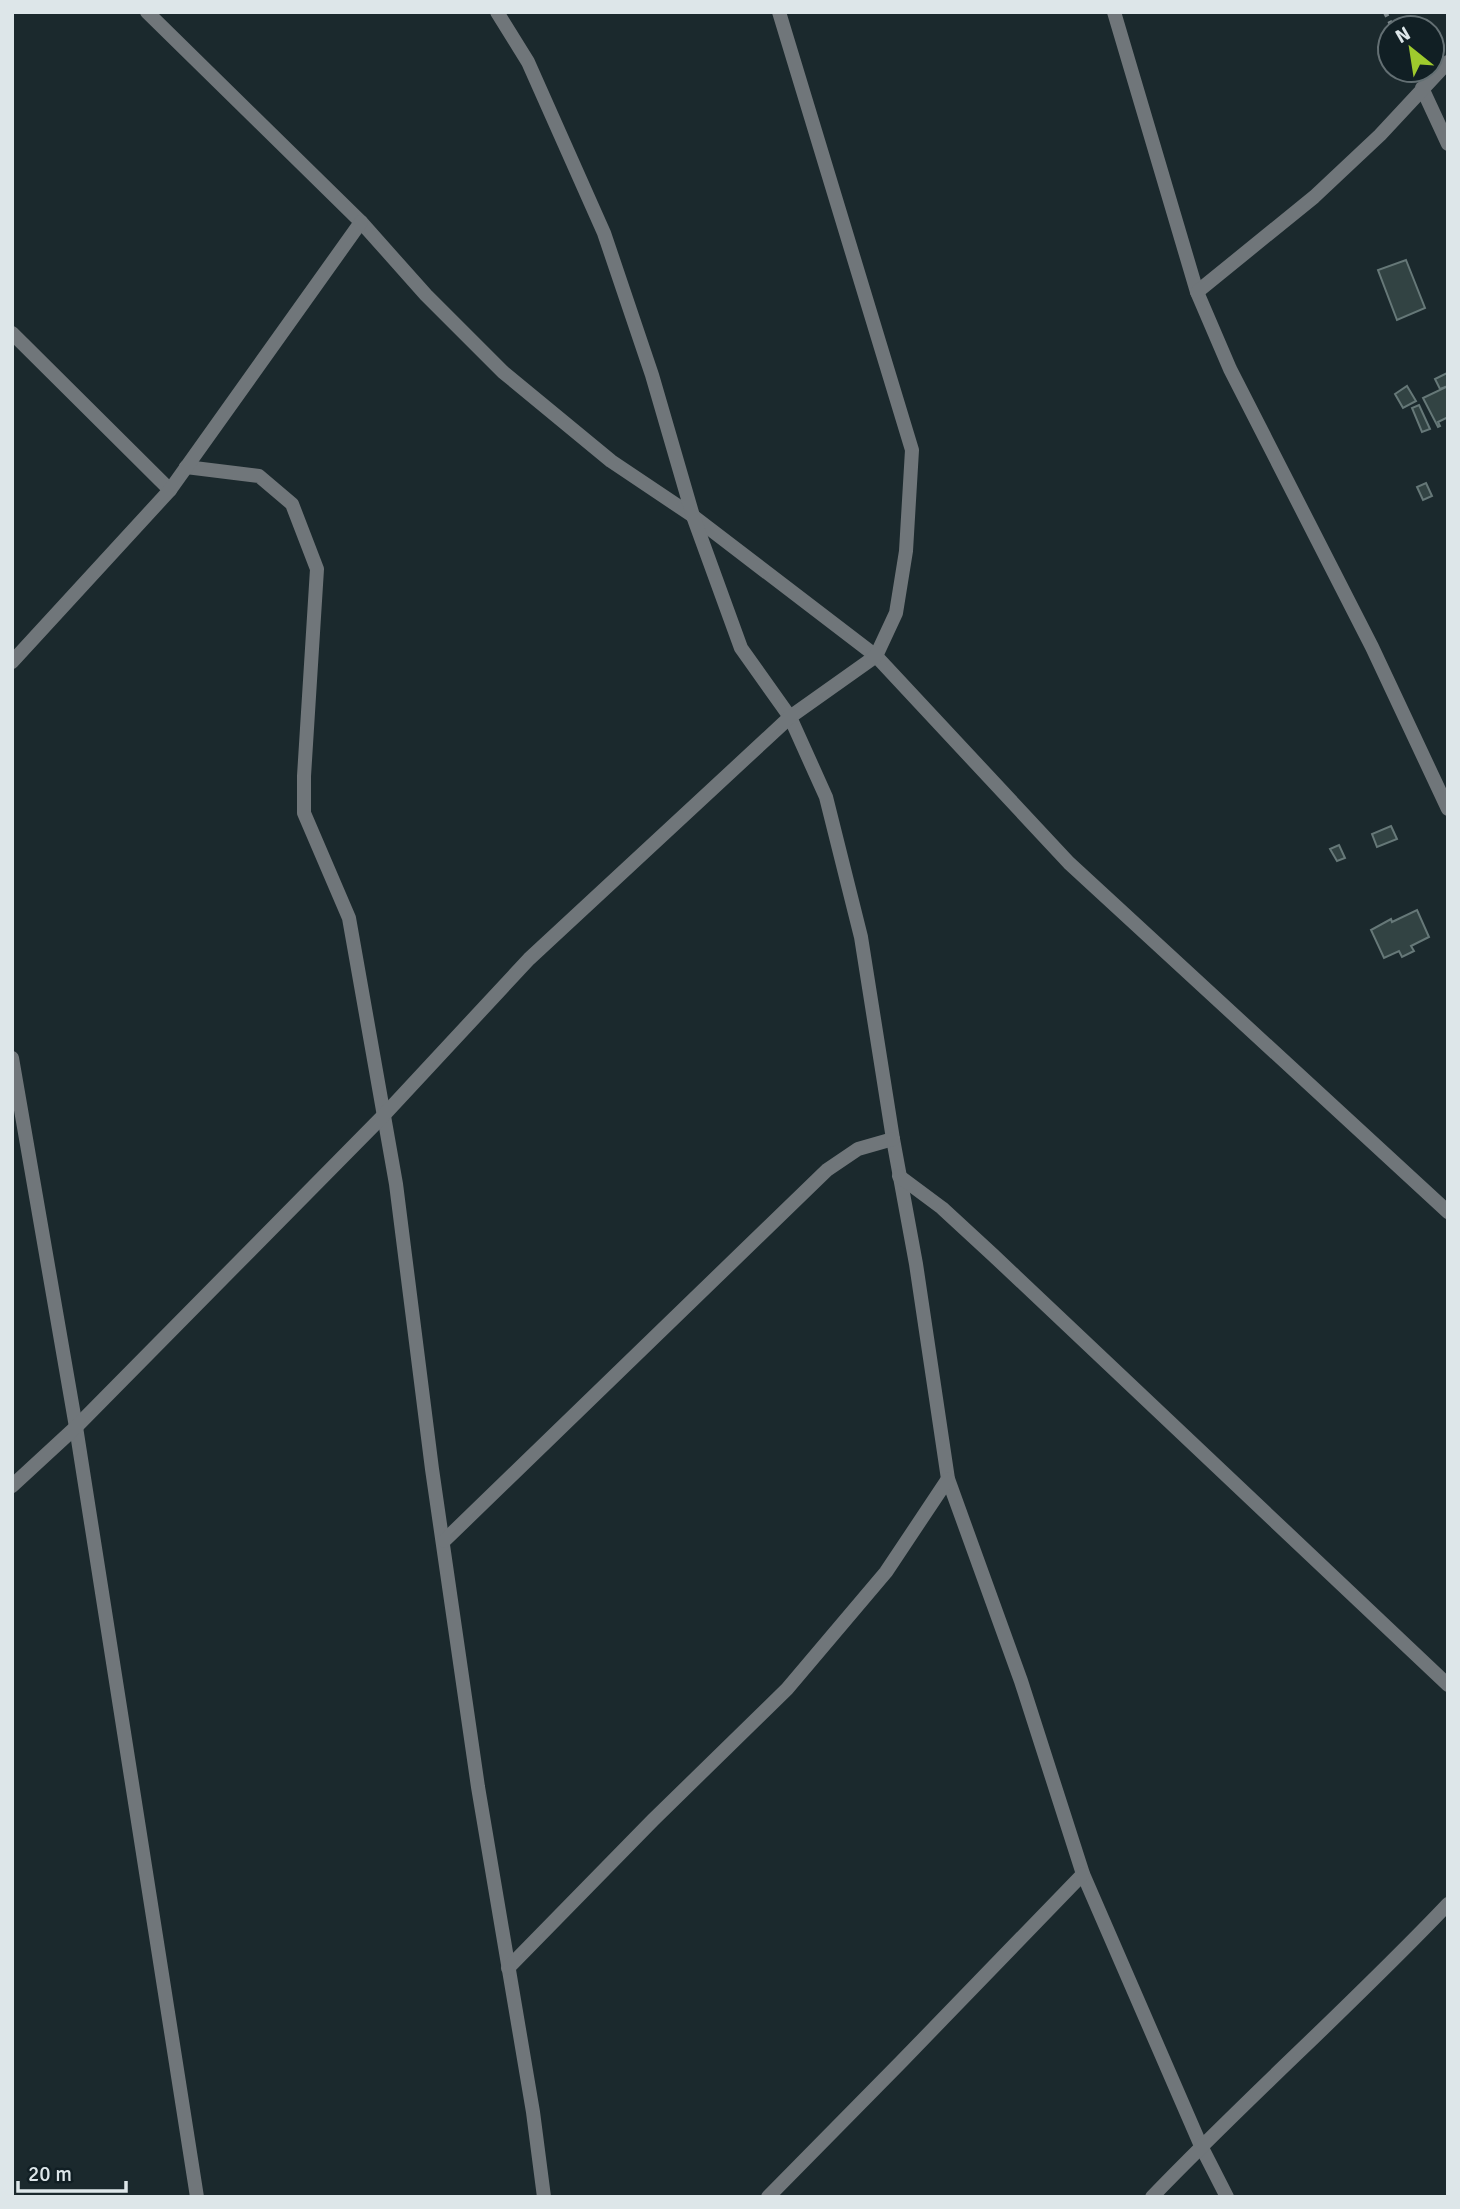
<svg xmlns="http://www.w3.org/2000/svg" width="1460" height="2209" viewBox="0 0 1460 2209" font-family="Signika,sans-serif">
<style>
.building{fill:#324343;stroke:#667878;stroke-width:2}
.lines{fill:none;stroke-linecap:round;stroke-linejoin:round}
.path{stroke:#7c878b;stroke-width:4.5;stroke-dasharray:5 5;stroke-linecap:butt}
.street{stroke:#70767a;stroke-width:14}
</style>
<rect width="100%" height="100%" fill="#1b292d"/>
<!-- building -->
<g class="building">
<polygon points="1406,260 1425,308 1397,320 1378,270"/>
<polygon points="1447,373 1448,386 1440,389 1435,379"/>
<polygon points="1407,386 1416,401 1403,408 1395,394"/>
<polygon points="1448,386 1448,421 1446,418 1438,422 1440,426 1438,427 1423,398"/>
<polygon points="1419,405 1430,429 1422,432 1412,408"/>
<polygon points="1426,483 1432,496 1423,500 1417,487"/>
<polygon points="1391,826 1397,839 1377,847 1372,834"/>
<polygon points="1339,845 1345,858 1337,861 1330,849"/>
<polygon points="1417,910 1429,937 1411,946 1414,951 1402,957 1399,951 1384,958 1371,930 1391,919 1392,922"/>
</g>
<g class="lines">
<!-- path -->
<polyline class="path" points="1385,12 1393,28"/>
<!-- street -->
<g class="street">
<polyline points="147,12 361,222 426,295 503,372 611,461 693,516 876,656 1069,863 1448,1212"/>
<polyline points="497,12 528,62 604,233 652,375 693,516 741,648 790,717 826,797 861,937 893,1139 916,1264 948,1479 1021,1681 1083,1874 1201,2146 1227,2197"/>
<polyline points="1114,12 1197,292 1230,369 1372,647 1448,809"/>
<polyline points="1422,88 1448,144"/>
<polyline points="1197,292 1314,197 1380,135 1448,62"/>
<polyline points="12,333 170,490"/>
<polyline points="186,467 259,476 292,504 317,569 304,776 304,813 349,918 396,1184 432,1469 478,1787 533,2112 544,2197"/>
<polyline points="12,662 170,490 361,222"/>
<polyline points="12,1058 76,1427 197,2197"/>
<polyline points="899,1176 942,1208 993,1255 1448,1685"/>
<polyline points="12,1486 76,1427 384,1115 529,959 790,717 876,656 896,613 906,551 912,450 779,12"/>
<polyline points="444,1541 827,1170 858,1149 893,1139"/>
<polyline points="508,1968 653,1820 787,1689 886,1572 948,1479"/>
<polyline points="768,2197 901,2062 1083,1874"/>
<path d="M 1152,2197 C 1248,2097 1352,2005 1448,1904"/>
</g>
</g>
<!-- border -->
<rect width="1460" height="2209" fill="none" stroke="#dde6e9" stroke-width="28"/>
<!-- north arrow -->
<g transform="translate(1411 49) rotate(330)"><circle r="33" fill="#111f24" stroke="#636f73" stroke-width="2"/>
<path d="M0-5L12 26L0 18L-12 26Z" fill="#9fca2d"/>
<text y="-10" font-size="19" font-weight="bold" text-anchor="middle" fill="#dde6e9">N</text>
</g>
<!-- scale -->
<path d="M18 2181v10h108v-10" fill="none" stroke="#dde6e9" stroke-width="3.5"/>
<text x="28" y="2181" font-size="21" fill="#dde6e9" stroke="#111f24" stroke-width="5" paint-order="stroke">20 m</text>
</svg>
